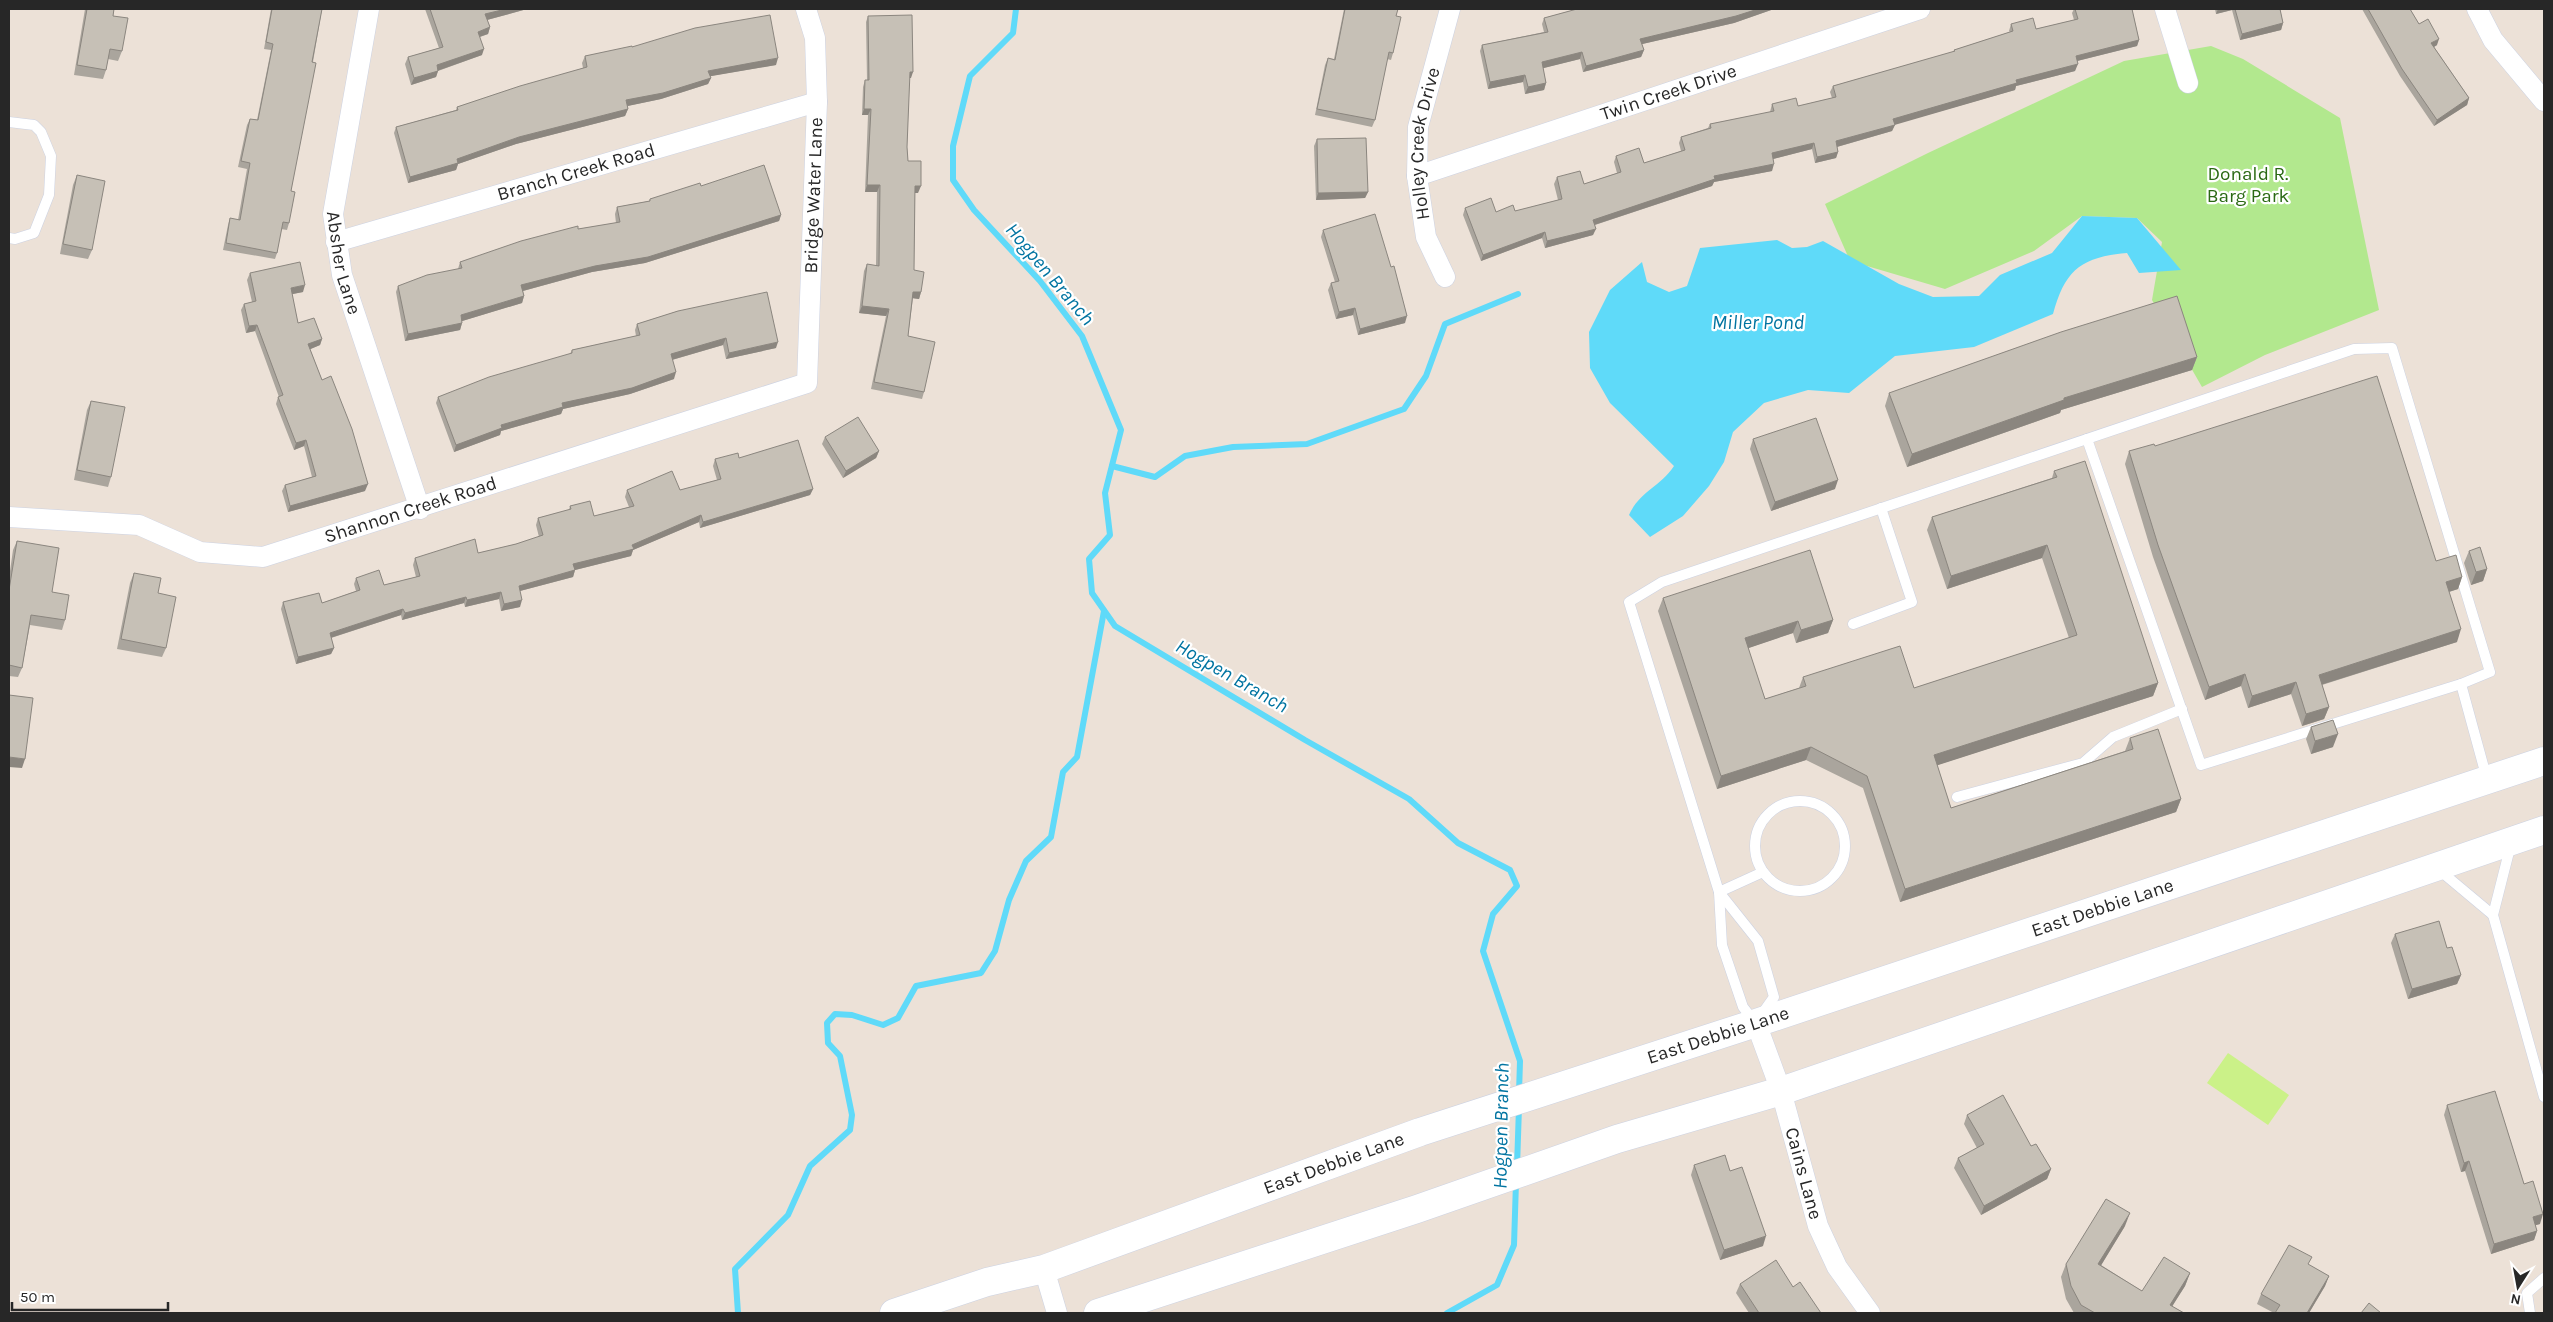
<svg xmlns="http://www.w3.org/2000/svg" width="2553" height="1322" viewBox="0 0 2553 1322" font-family="Karla,sans-serif">
<style>
.green{fill:#b2e88e}
.pitch{fill:#cbf188}
.water{fill:#5fdaf9}
.lines{fill:none;stroke-linecap:round;stroke-linejoin:round}
.stream{stroke:#5fdaf9;stroke-width:6}
.lane-casing{stroke:#ccd2e2;stroke-width:11}
.street-casing{stroke:#ccd2e2;stroke-width:21}
.secondary-casing{stroke:#ccd2e2;stroke-width:29}
.lane{stroke:#fff;stroke-width:10}
.street{stroke:#fff;stroke-width:20}
.secondary{stroke:#fff;stroke-width:28}
.wall{fill:#aaa59d}
.shaded-wall{fill:#8b867f}
.building{fill:#c6c0b6;stroke:#8b867f}
.labels{text-anchor:middle;dominant-baseline:central;stroke-width:4.5;stroke-linejoin:round;paint-order:stroke}
.street-label{font-size:19px;fill:#272727;stroke:#fff}
.park-label{font-size:19px;fill:#2a6913;stroke:#fff}
.water-label{font-size:20px;font-style:italic;fill:#0174a1;stroke:#fff}
</style>
<rect width="100%" height="100%" fill="#ece1d7"/>
<!-- green -->
<polygon class="green" points="2211,46 2243,59 2340,118 2379,310 2265,355 2202,387 2152,300 2162,242 2137,218 2082,216 2034,251 1945,289 1850,261 1825,204 1928,153 2124,61"/>
<!-- pitch -->
<polygon class="pitch" points="2228,1053 2289,1095 2268,1125 2207,1083"/>
<!-- water -->
<path class="water" d="M 2082,216 L 2137,218 L 2181,270 L 2139,273 L 2127,253 C 2081,257 2065,270 2053,314 L 1974,347 L 1895,356 L 1849,393 L 1808,390 L 1764,403 L 1733,432 L 1724,462 L 1709,486 L 1683,516 L 1650,537 L 1629,515 C 1640,491 1659,488 1674,466 L 1610,403 L 1590,368 L 1589,332 L 1610,290 L 1642,262 L 1647,282 L 1669,292 L 1687,286 L 1700,248 L 1777,240 L 1792,248 L 1807,247 L 1823,241 L 1899,284 L 1933,297 L 1979,296 L 2000,275 L 2052,253 Z"/>
<g class="lines">
<!-- stream -->
<g class="stream">
<polyline points="1016,9 1013,33 970,76 953,146 953,180 974,210 1040,281 1082,336 1121,430 1105,493 1110,535 1089,559 1092,593 1115,626 1305,740 1409,799 1458,843 1510,870 1517,886 1493,914 1483,951 1520,1061 1519,1093"/>
<polyline points="1112,466 1155,477 1185,456 1233,447 1307,444 1404,409 1426,376 1445,324 1518,294"/>
<polyline points="1517,1167 1519,1107"/>
<polyline points="738,1313 735,1269 788,1215 810,1166 850,1130 852,1115 840,1056 828,1043 827,1023 835,1014 852,1015 883,1025 898,1018 916,986 981,973 995,951 1009,900 1026,861 1051,837 1063,772 1077,757 1104,611"/>
<polyline points="1447,1313 1497,1285 1514,1245 1516,1182"/>
</g>
<defs>
<g id="lane">
<polyline points="9,122 34,125 41,132 51,156 49,195 34,233 15,239 9,238"/>
<polyline points="2087,439 2201,765 2461,684"/>
<polyline points="1853,624 1912,602 1881,508"/>
<polyline points="1957,797 2083,763 2113,737 2182,709"/>
<circle cx="1800" cy="846" r="45"/>
<polyline points="2511,844 2493,915 2544,1097"/>
<polyline points="2438,869 2493,915"/>
<polyline points="1719,892 1758,941 1774,997 1762,1014"/>
<polyline points="1719,892 1763,872"/>
<polyline points="1754,1021 1743,1007 1722,945 1719,892 1629,602 1662,582 2354,349 2392,348 2490,672 2461,684 2487,779"/>
<polyline points="2530,1313 2527,1293 2544,1278"/>
</g>
<g id="street">
<path id="s1" d="M 369,9 L 333,214 L 342,275 L 420,509"/>
<polyline points="2165,9 2188,83"/>
<polyline points="2477,9 2493,40 2544,101"/>
<path id="s2" d="M 1417,176 L 1920,9"/>
<path id="s3" d="M 336,242 L 817,102"/>
<path id="s4" d="M 1445,277 L 1426,237 L 1417,176 L 1418,127 L 1450,9"/>
<path id="s5" d="M 9,517 L 139,525 L 200,552 L 263,557 L 807,383 L 817,102 L 815,38 L 806,9"/>
<path id="s6" d="M 1756,1023 L 1781,1091 L 1818,1226 L 1837,1267 L 1870,1313"/>
<polyline points="1044,1269 1057,1313"/>
</g>
<g id="secondary">
<path id="s7" d="M 894,1313 L 987,1282 L 1044,1269 L 1420,1132 L 1756,1023 L 2544,761"/>
<polyline points="1098,1313 1417,1209 1617,1139 1781,1091 2544,830"/>
</g>
</defs>
<!-- lane casing -->
<use href="#lane" class="lane-casing"/>
<!-- street casing -->
<use href="#street" class="street-casing"/>
<!-- secondary casing -->
<use href="#secondary" class="secondary-casing"/>
<!-- lane -->
<use href="#lane" class="lane"/>
<!-- street -->
<use href="#street" class="street"/>
<!-- secondary -->
<use href="#secondary" class="secondary"/>
</g>
<!-- wall -->
<g class="wall">
<polygon points="85,9 114,9 113,16 122,51 118,61 108,59 106,70 103,79 74,75"/>
<polygon points="271,9 322,9 291,191 289,223 287,230 281,229 277,253 275,259 223,250 228,225 230,218 238,220 247,169 238,167 247,125 250,119 257,120 271,50 264,49"/>
<polygon points="425,9 527,9 487,20 490,27 488,34 480,37 482,55 438,71 436,77 411,85 405,64 408,57 439,48"/>
<polygon points="1344,9 1398,9 1396,16 1393,53 1391,60 1387,59 1375,120 1372,127 1315,115 1325,65 1328,58 1334,59"/>
<polygon points="1577,9 1774,9 1734,23 1642,44 1644,50 1641,57 1583,72 1580,59 1543,68 1546,83 1544,90 1525,94 1523,82 1488,89 1480,51 1482,45 1544,32 1542,24 1544,18"/>
<polygon points="2074,9 2132,9 2139,40 2137,46 2077,61 2075,71 2016,86 2015,90 1895,124 1892,131 1837,147 1838,152 1836,158 1815,163 1812,149 1773,159 1772,171 1714,182 1712,186 1595,225 1593,235 1545,248 1542,238 1481,261 1463,215 1465,208 1496,212 1515,211 1558,200 1554,184 1557,177 1584,184 1617,173 1614,162 1616,156 1644,163 1681,151 1679,143 1681,137 1708,128 1710,124 1770,112 1772,104 1798,106 1832,98 1830,92 1833,86 1953,52 1954,50 2010,32 2009,31 2011,24 2036,29 2074,20 2072,13"/>
<polygon points="2215,9 2280,9 2283,23 2281,30 2240,40 2232,10 2216,14"/>
<polygon points="2362,9 2410,9 2419,24 2437,45 2434,47 2469,98 2467,105 2434,126 2400,76"/>
<polygon points="868,16 911,78 909,78 907,147 908,161 918,193 915,193 914,270 921,292 919,299 913,298 908,336 924,392 922,399 871,389 886,316 859,313 864,271 867,264 876,266 877,192 865,192 868,115 862,115 863,87 865,80 867,80 866,22"/>
<polygon points="632,47 776,65 710,76 711,78 708,84 661,99 627,106 628,109 625,116 516,144 458,164 456,170 408,183 394,133 396,127 456,110 457,107 583,68 582,63 585,56"/>
<polygon points="1317,139 1368,192 1365,198 1316,200 1314,146"/>
<polygon points="77,175 92,250 88,259 60,254 73,185"/>
<polygon points="701,186 781,215 779,221 645,263 592,272 523,291 524,296 522,303 462,321 462,323 460,330 405,341 396,292 398,286 458,269 460,262 578,229 616,223 615,214 617,207 649,201 650,199"/>
<polygon points="1323,230 1405,323 1358,335 1353,315 1336,319 1328,290 1331,283 1335,282 1321,237"/>
<polygon points="250,273 303,292 292,294 298,323 322,339 320,345 310,349 365,491 288,512 282,491 285,485 312,477 304,446 294,450 276,404 278,397 279,397 255,331 246,333 241,310 244,304 252,302 247,280"/>
<polygon points="678,311 776,348 726,359 723,345 672,360 674,379 630,394 563,409 561,414 501,431 500,435 454,452 436,403 438,397 570,354 572,350 636,336 635,330 637,324"/>
<polygon points="2197,357 2192,370 2061,410 2060,413 1907,467 1885,406 1889,393"/>
<polygon points="91,401 111,477 108,487 74,480 87,410"/>
<polygon points="825,437 879,451 876,458 843,478 822,444"/>
<polygon points="1753,439 1835,489 1771,511 1750,449"/>
<polygon points="2155,446 2436,561 2462,577 2458,589 2449,592 2457,642 2322,685 2329,707 2324,719 2302,726 2291,694 2248,708 2241,686 2205,700 2153,557 2125,464 2129,451"/>
<polygon points="739,458 813,489 810,495 700,528 699,522 633,550 631,556 575,570 573,577 520,591 520,607 501,611 499,599 465,607 464,603 402,620 401,615 331,638 334,648 331,654 296,664 281,609 283,602 322,603 356,591 354,584 356,578 384,585 416,577 413,565 415,558 478,553 516,544 539,537 536,525 538,518 569,510 570,506 594,516 629,507 625,497 627,490 680,490 717,480 713,466 715,459"/>
<polygon points="2054,471 2158,683 2153,696 1937,765 1951,808 2125,751 2130,738 2181,799 2176,812 1900,902 1863,788 1806,760 1717,789 1658,611 1663,598 1833,620 1828,633 1796,643 1793,633 1748,648 1765,699 1799,688 1803,677 1914,688 2069,638 2042,558 1947,589 1927,530 1932,517 2052,478"/>
<polygon points="17,541 52,592 65,620 62,630 30,625 22,668 18,677 9,676 9,578 13,550"/>
<polygon points="2469,551 2487,569 2483,581 2471,585 2464,563"/>
<polygon points="134,573 158,593 166,648 162,657 117,649 130,583"/>
<polygon points="2311,727 2333,747 2311,754 2306,739"/>
<polygon points="2395,934 2447,948 2461,975 2457,984 2408,999 2391,943"/>
<polygon points="2447,1105 2524,1184 2540,1224 2535,1225 2537,1231 2534,1240 2491,1254 2465,1171 2461,1172 2444,1115"/>
<polygon points="1967,1115 2031,1146 2051,1169 2047,1179 1981,1215 1954,1168 1958,1158 1977,1148 1964,1124"/>
<polygon points="1694,1165 1730,1171 1763,1246 1720,1260 1691,1175"/>
<polygon points="2125,1226 2101,1265 2142,1291 2190,1273 2185,1286 2172,1306 2184,1313 2074,1313 2066,1299 2061,1277 2066,1264"/>
<polygon points="2309,1265 2329,1276 2325,1286 2309,1313 2274,1313 2257,1304 2261,1294"/>
<polygon points="1740,1284 1793,1287 1821,1313 1749,1313 1736,1293"/>
</g>
<!-- shaded-wall -->
<g class="shaded-wall">
<polygon points="506,9 527,9 483,21 485,14"/>
<polygon points="1758,9 1774,9 1734,23 1638,45 1640,39"/>
<polygon points="2218,9 2232,9 2232,10 2216,14"/>
<polygon points="2283,23 2281,30 2240,40 2242,34"/>
<polygon points="490,27 488,34 476,38 478,32"/>
<polygon points="2439,39 2437,45 2429,50 2431,43"/>
<polygon points="2139,40 2137,46 2073,62 2076,56"/>
<polygon points="484,49 482,55 434,72 437,65"/>
<polygon points="1644,50 1641,57 1583,72 1586,66"/>
<polygon points="1582,52 1580,59 1540,69 1542,62"/>
<polygon points="778,58 776,65 706,77 708,71"/>
<polygon points="2078,64 2075,71 2016,86 2015,90 1891,126 1893,119 2016,80"/>
<polygon points="438,71 436,77 411,85 414,78"/>
<polygon points="910,72 913,72 911,78 907,78"/>
<polygon points="1525,75 1523,82 1488,89 1490,82"/>
<polygon points="711,78 708,84 661,99 623,107 626,100"/>
<polygon points="1546,83 1544,90 1525,94 1528,87"/>
<polygon points="2469,98 2467,105 2434,126 2437,120"/>
<polygon points="628,109 625,116 516,144 458,164 456,170 408,183 410,177 457,159 519,137"/>
<polygon points="864,109 871,109 868,115 862,115"/>
<polygon points="1895,125 1892,131 1833,148 1836,141"/>
<polygon points="1814,143 1812,149 1769,160 1772,153"/>
<polygon points="1838,152 1836,158 1815,163 1817,157"/>
<polygon points="1774,164 1772,171 1714,182 1712,186 1591,226 1593,220 1714,176"/>
<polygon points="867,185 880,185 877,192 865,192"/>
<polygon points="915,186 921,186 918,193 913,193"/>
<polygon points="1368,192 1365,198 1316,200 1318,193"/>
<polygon points="781,215 779,221 645,263 592,272 519,292 521,285"/>
<polygon points="1596,229 1593,235 1545,248 1547,241"/>
<polygon points="1545,232 1542,238 1481,261 1483,255"/>
<polygon points="305,285 303,292 288,295 291,288"/>
<polygon points="913,292 921,292 919,299 911,298"/>
<polygon points="524,296 522,303 459,322 461,315"/>
<polygon points="862,306 889,309 886,316 859,313"/>
<polygon points="1355,308 1353,315 1336,319 1339,312"/>
<polygon points="1407,316 1405,323 1358,335 1360,329"/>
<polygon points="462,323 460,330 405,341 408,334"/>
<polygon points="257,325 255,331 246,333 249,326"/>
<polygon points="726,338 723,345 668,361 671,354"/>
<polygon points="322,339 320,345 306,351 308,344"/>
<polygon points="778,342 776,348 726,359 729,353"/>
<polygon points="2197,357 2192,370 2061,410 2060,413 1907,467 1912,454 2064,398"/>
<polygon points="676,372 674,379 630,394 563,409 561,414 501,431 500,435 454,452 456,445 501,425 562,403"/>
<polygon points="306,440 304,446 294,450 296,443"/>
<polygon points="879,451 876,458 843,478 846,471"/>
<polygon points="1838,480 1835,489 1771,511 1775,502"/>
<polygon points="368,484 365,491 288,512 290,506"/>
<polygon points="813,489 810,495 700,528 703,522"/>
<polygon points="701,515 699,522 633,550 631,556 571,571 573,564 632,545"/>
<polygon points="2047,545 2042,558 1947,589 1951,576"/>
<polygon points="2487,569 2483,581 2471,585 2476,572"/>
<polygon points="575,570 573,577 516,592 519,586"/>
<polygon points="2462,577 2458,589 2442,594 2446,582"/>
<polygon points="501,592 499,599 465,607 467,600"/>
<polygon points="466,597 464,603 402,620 405,613"/>
<polygon points="522,600 520,607 501,611 504,604"/>
<polygon points="403,609 401,615 327,639 330,633"/>
<polygon points="1833,620 1828,633 1796,643 1801,630"/>
<polygon points="1798,621 1793,633 1740,651 1745,638"/>
<polygon points="2461,629 2457,642 2314,687 2319,675"/>
<polygon points="334,648 331,654 296,664 298,657"/>
<polygon points="2245,674 2241,686 2205,700 2209,687"/>
<polygon points="2296,682 2291,694 2248,708 2252,696"/>
<polygon points="2158,683 2153,696 1929,768 1934,755"/>
<polygon points="2329,707 2324,719 2302,726 2306,714"/>
<polygon points="2338,734 2333,747 2311,754 2315,741"/>
<polygon points="1811,747 1806,760 1717,789 1721,776"/>
<polygon points="9,757 25,759 22,768 9,767"/>
<polygon points="2181,799 2176,812 1900,902 1905,889"/>
<polygon points="2461,975 2457,984 2408,999 2412,989"/>
<polygon points="2469,1161 2465,1171 2461,1172 2464,1163"/>
<polygon points="2051,1169 2047,1179 1981,1215 1984,1206"/>
<polygon points="2130,1213 2125,1226 2094,1277 2098,1264"/>
<polygon points="2543,1214 2540,1224 2529,1227 2533,1217"/>
<polygon points="2537,1231 2534,1240 2491,1254 2494,1244"/>
<polygon points="1766,1236 1763,1246 1720,1260 1724,1250"/>
<polygon points="2190,1273 2185,1286 2168,1313 2170,1305"/>
<polygon points="2329,1276 2325,1286 2309,1313 2307,1313"/>
</g>
<!-- building -->
<g class="building">
<polygon points="87,9 114,9 113,16 128,18 122,51 110,49 106,70 77,65"/>
<polygon points="272,9 322,9 312,62 316,63 291,191 295,192 289,223 283,222 277,253 226,243 230,218 240,220 250,163 241,161 250,119 258,120 273,44 266,42"/>
<polygon points="430,9 506,9 485,14 490,27 478,32 484,49 437,65 438,71 414,78 408,57 443,47"/>
<polygon points="1345,9 1398,9 1396,16 1401,17 1393,53 1389,52 1375,120 1317,109 1328,58 1335,60"/>
<polygon points="1577,9 1758,9 1736,16 1640,39 1644,50 1586,66 1582,52 1542,62 1546,83 1528,87 1525,75 1490,82 1482,45 1548,32 1544,18"/>
<polygon points="2075,9 2132,9 2139,40 2076,56 2078,64 2016,80 2017,83 1893,119 1895,125 1836,141 1838,152 1817,157 1814,143 1772,153 1774,164 1714,176 1715,179 1593,220 1596,229 1547,241 1545,232 1483,255 1465,208 1491,198 1496,212 1513,205 1515,211 1562,199 1557,177 1580,171 1584,184 1621,172 1616,156 1639,148 1644,163 1685,150 1681,137 1711,128 1710,124 1774,111 1772,104 1796,98 1798,106 1836,97 1833,86 1955,51 1954,50 2013,31 2011,24 2033,18 2036,29 2078,19"/>
<polygon points="2235,9 2280,9 2283,23 2242,34"/>
<polygon points="2368,9 2410,9 2419,24 2428,19 2439,39 2431,43 2469,98 2437,120 2402,69"/>
<polygon points="770,15 778,58 708,71 711,78 663,93 626,100 628,109 519,137 457,159 458,163 410,177 396,127 458,110 457,107 520,86 587,67 585,56 632,46 632,47 695,28"/>
<polygon points="912,15 913,72 910,72 907,147 908,161 921,161 921,186 915,186 914,270 924,272 921,292 913,292 908,336 935,342 924,392 874,382 889,309 862,306 867,264 879,266 880,185 867,185 871,109 864,109 865,80 869,80 868,16"/>
<polygon points="1366,138 1368,192 1318,193 1317,139"/>
<polygon points="764,165 781,215 648,257 595,266 521,285 524,296 461,315 462,323 408,334 398,286 427,275 462,268 460,262 521,241 578,226 578,229 620,222 617,207 650,201 650,199 700,183 701,186"/>
<polygon points="77,175 105,181 92,250 63,244"/>
<polygon points="1375,214 1391,267 1394,266 1407,316 1360,329 1355,308 1339,312 1331,283 1339,281 1323,230"/>
<polygon points="300,262 305,285 291,288 298,323 314,318 322,339 308,344 322,380 331,376 352,429 368,484 290,506 285,485 316,476 306,440 296,443 278,397 283,395 257,325 249,326 244,304 256,301 250,273"/>
<polygon points="767,292 778,342 729,353 726,338 671,354 676,372 632,388 562,403 563,407 501,425 502,428 456,445 438,397 489,377 572,353 572,350 640,335 637,324 678,311"/>
<polygon points="2177,296 2197,357 2064,398 2064,400 1912,454 1889,393 2061,332"/>
<polygon points="2377,376 2436,561 2456,555 2462,577 2446,582 2461,629 2319,675 2329,707 2306,714 2296,682 2252,696 2245,674 2209,687 2158,545 2129,451 2154,444 2155,446"/>
<polygon points="91,401 125,407 111,477 77,470"/>
<polygon points="858,417 879,451 846,471 825,437"/>
<polygon points="1816,418 1838,480 1775,502 1753,439"/>
<polygon points="798,440 813,489 703,522 701,515 632,545 634,549 573,564 575,570 519,586 522,600 504,604 501,592 467,600 466,597 405,613 403,609 330,633 334,648 298,657 283,602 319,593 322,603 360,590 356,578 379,570 384,585 420,576 415,558 475,539 478,553 516,544 543,535 538,518 571,509 570,506 590,501 594,516 634,506 627,490 672,471 680,490 721,479 715,459 738,453 739,458"/>
<polygon points="2085,461 2158,683 1934,755 1951,808 2133,749 2130,738 2158,729 2181,799 1905,889 1867,776 1811,747 1721,776 1663,598 1810,550 1833,620 1801,630 1798,621 1745,638 1765,699 1806,686 1803,677 1900,646 1914,688 2077,635 2047,545 1951,576 1932,517 2057,477 2054,471"/>
<polygon points="17,541 59,548 52,592 69,595 65,620 31,615 22,668 9,665 9,590"/>
<polygon points="2480,547 2487,569 2476,572 2469,551"/>
<polygon points="134,573 161,578 158,593 176,597 166,648 121,639"/>
<polygon points="9,695 33,698 25,759 9,757"/>
<polygon points="2333,720 2338,734 2315,741 2311,727"/>
<polygon points="2439,921 2447,948 2452,947 2461,975 2412,989 2395,934"/>
<polygon points="2495,1091 2524,1184 2533,1181 2543,1214 2533,1217 2537,1231 2494,1244 2469,1161 2464,1163 2447,1105"/>
<polygon points="2003,1095 2031,1146 2036,1144 2051,1169 1984,1206 1958,1158 1984,1144 1967,1115"/>
<polygon points="1725,1155 1730,1171 1742,1167 1766,1236 1724,1250 1694,1165"/>
<polygon points="2106,1199 2130,1213 2098,1264 2142,1291 2164,1257 2190,1273 2170,1305 2184,1313 2095,1313 2081,1305 2071,1286 2066,1264"/>
<polygon points="2289,1245 2312,1257 2308,1264 2329,1276 2307,1313 2275,1313 2280,1305 2261,1294"/>
<polygon points="1776,1260 1793,1287 1800,1282 1821,1313 1759,1313 1740,1284"/>
<polygon points="2369,1303 2381,1313 2361,1313"/>
</g>
<g class="labels">
<!-- street labels -->
<g class="street-label">
<text stroke="none"><textPath href="#s2" startOffset="265">Twin Creek Drive</textPath></text>
<text stroke="none"><textPath href="#s4" startOffset="139">Holley Creek Drive</textPath></text>
<text stroke="none"><textPath href="#s3" startOffset="250">Branch Creek Road</textPath></text>
<text stroke="none"><textPath href="#s5" startOffset="1019">Bridge Water Lane</textPath></text>
<text stroke="none"><textPath href="#s1" startOffset="258">Absher Lane</textPath></text>
<text stroke="none"><textPath href="#s5" startOffset="415">Shannon Creek Road</textPath></text>
<text stroke="none"><textPath href="#s7" startOffset="1275">East Debbie Lane</textPath></text>
<text stroke="none"><textPath href="#s7" startOffset="870">East Debbie Lane</textPath></text>
<text stroke="none"><textPath href="#s7" startOffset="465">East Debbie Lane</textPath></text>
<text stroke="none"><textPath href="#s6" startOffset="158">Cains Lane</textPath></text>
</g>
<!-- park labels -->
<g class="park-label">
<text x="2248" y="174">Donald R.<tspan x="2248" dy="22">Barg Park</tspan></text>
</g>
<!-- water labels -->
<g class="water-label">
<text transform="translate(1050 274) rotate(50)">Hogpen Branch</text>
<text x="1758" y="322">Miller Pond</text>
<text transform="translate(1232 676) rotate(30)">Hogpen Branch</text>
<text transform="translate(1501 1126) rotate(-89)">Hogpen Branch</text>
</g>
</g>
<!-- border -->
<rect width="2553" height="1322" fill="none" stroke="#272727" stroke-width="20"/>
<!-- north arrow -->
<g transform="translate(2518 1287) rotate(191)" stroke="#ffffff" stroke-width="4" paint-order="stroke">
<path d="M0-4L9 19L0 12L-9 19Z" fill="#272727"/>
<text y="-8" font-size="14" font-weight="bold" text-anchor="middle" fill="#272727">N</text>
</g>
<!-- scale -->
<path d="M12 1302v8h156v-8" fill="none" stroke="#272727" stroke-width="2.5"/>
<text x="20" y="1302" font-size="15" fill="#272727" stroke="#ffffff" stroke-width="4" paint-order="stroke">50 m</text>
</svg>
